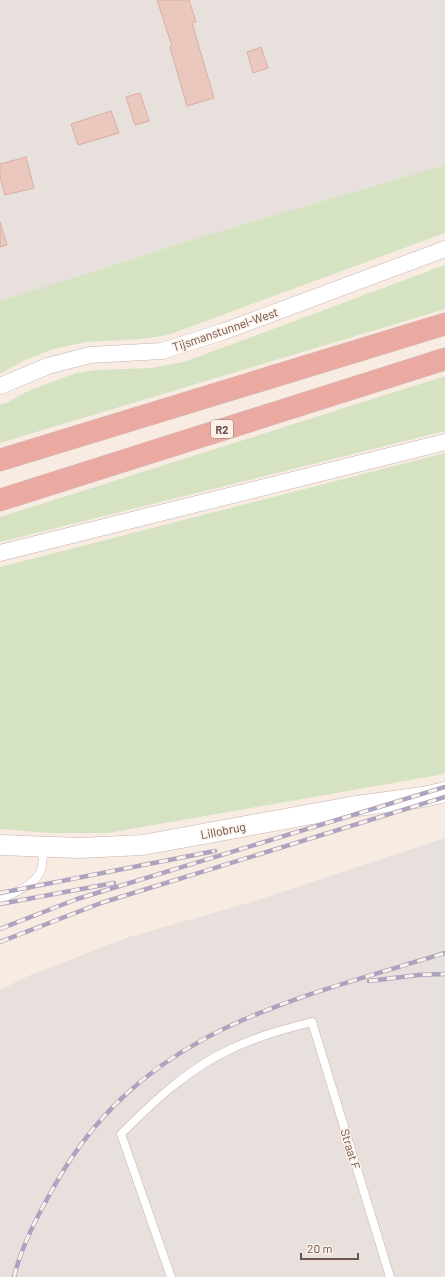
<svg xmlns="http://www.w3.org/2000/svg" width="445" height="1277" viewBox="0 0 445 1277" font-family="Barlow,sans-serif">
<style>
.industrial{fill:#e8e0dd}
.green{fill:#d5e3c3}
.building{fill:#eac8be;stroke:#daaea0}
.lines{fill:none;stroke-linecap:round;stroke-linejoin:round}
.service-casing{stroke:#c7b3ab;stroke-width:9}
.minor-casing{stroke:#c7b3ab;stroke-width:17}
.tertiary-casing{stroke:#c7b3ab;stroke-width:21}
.motorway-casing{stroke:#d3cbc9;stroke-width:23}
.service{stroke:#fff;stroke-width:8}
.minor{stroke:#fff;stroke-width:16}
.tertiary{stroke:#fff;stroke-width:20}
.motorway{stroke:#eaa9a1;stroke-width:22}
.rail-casing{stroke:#aea3bf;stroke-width:4.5}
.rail{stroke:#fcf1e8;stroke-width:3;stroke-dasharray:9;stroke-linecap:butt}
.labels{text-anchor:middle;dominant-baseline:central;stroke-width:3;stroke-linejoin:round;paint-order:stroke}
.shield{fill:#fcf1e8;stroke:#97827b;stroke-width:1}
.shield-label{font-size:11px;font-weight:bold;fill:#6c534c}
.street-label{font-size:12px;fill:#6c534c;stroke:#fcf1e8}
</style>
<rect width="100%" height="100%" fill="#f8ece2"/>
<!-- industrial -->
<g class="industrial">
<polygon points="0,0 445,0 445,165 201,237 0,301"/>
<polygon points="445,838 445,1277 0,1277 0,990 28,976 129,937 248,903"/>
</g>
<!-- green -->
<g class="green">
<polygon points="445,165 445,233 168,335 141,339 85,342 54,349 27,359 0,374 0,301 201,237"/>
<polygon points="445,265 445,309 0,443 0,405 8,402 30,390 76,373 97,370 151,368 184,362"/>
<polygon points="445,376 445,431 0,542 0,517"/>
<polygon points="445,453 445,773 433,776 108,833 50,833 0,829 0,567"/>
</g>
<!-- building -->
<g class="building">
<polygon points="157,0 189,0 196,22 192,23 214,98 187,106 170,47 172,46"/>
<polygon points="261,47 268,68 253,73 247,52"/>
<polygon points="140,93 149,121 135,125 126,97"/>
<polygon points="111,111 119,133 78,145 71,124"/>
<polygon points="26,157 34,188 5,195 0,177 0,164"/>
<polygon points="0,222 7,245 0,247"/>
</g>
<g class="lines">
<defs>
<g id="service">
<path d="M 0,900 C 14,892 35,886 41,870 C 43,863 43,854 43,847"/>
<path d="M 171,1277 L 121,1134 C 154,1101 190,1067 233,1048 C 258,1036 285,1029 312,1022 L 390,1277"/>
</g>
<g id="minor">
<polyline points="0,386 48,366 90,355 162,351 222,332 445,249"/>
<polyline points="0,553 445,442"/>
</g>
<polyline id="tertiary" points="0,845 79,848 143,845 350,807 423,797 445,792"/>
<g id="motorway">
<polyline points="0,460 445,324"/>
<polyline points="0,500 445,359"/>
</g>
</defs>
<!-- service casing -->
<use href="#service" class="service-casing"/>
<!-- minor casing -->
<use href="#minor" class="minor-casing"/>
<!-- tertiary casing -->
<use href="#tertiary" class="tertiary-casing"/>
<!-- motorway casing -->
<use href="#motorway" class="motorway-casing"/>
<!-- service -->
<use href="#service" class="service"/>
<!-- minor -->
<use href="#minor" class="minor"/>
<!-- tertiary -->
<use href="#tertiary" class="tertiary"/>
<!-- motorway -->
<use href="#motorway" class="motorway"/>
<defs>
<g id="rail">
<polyline points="0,893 215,851"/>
<polyline points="0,904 114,883"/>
<polyline points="0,929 77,899 445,787"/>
<polyline points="0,942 101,903 445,797"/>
<polyline points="369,981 418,975 445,974"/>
<path d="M 14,1277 C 22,1244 39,1213 56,1183 C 144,1029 289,1001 445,953"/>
</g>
</defs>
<!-- rail casing -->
<use href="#rail" class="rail-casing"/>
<!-- rail -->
<use href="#rail" class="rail"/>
</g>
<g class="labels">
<!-- shield labels -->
<rect class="shield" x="211" y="420" width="22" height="18" rx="3"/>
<g class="shield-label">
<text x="222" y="429">R2</text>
</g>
<!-- street labels -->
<g class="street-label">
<text transform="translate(225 329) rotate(-19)">Tijsmanstunnel-West</text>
<text transform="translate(223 830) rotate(-11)">Lillobrug</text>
<text transform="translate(351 1149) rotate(73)">Straat F</text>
</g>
</g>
<!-- scale -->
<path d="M301 1253v6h57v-6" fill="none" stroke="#6c534c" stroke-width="2"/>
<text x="307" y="1253" font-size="12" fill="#6c534c" stroke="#fcf1e8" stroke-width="3" paint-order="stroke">20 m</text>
</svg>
